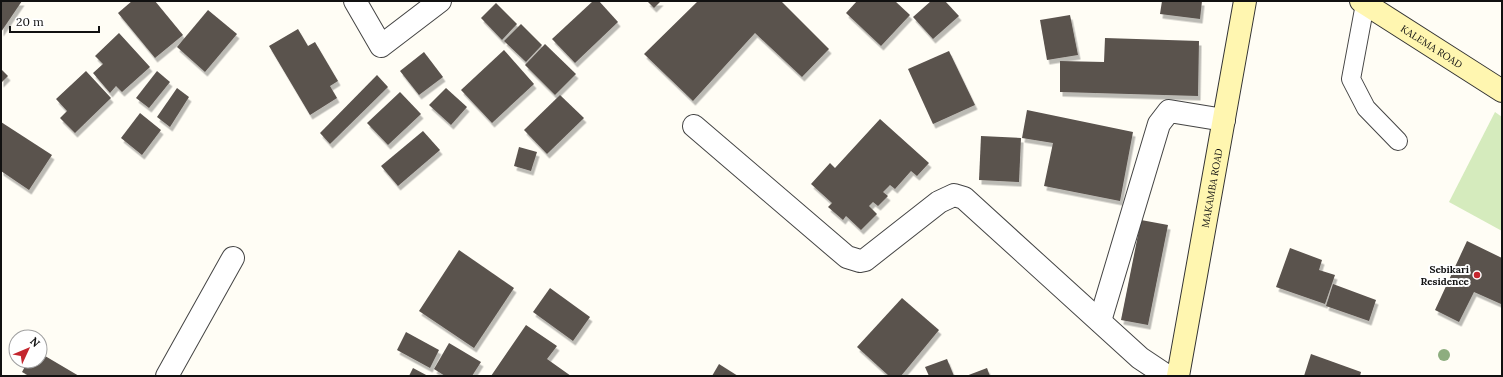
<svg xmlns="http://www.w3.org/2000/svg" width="1503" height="377" viewBox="0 0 1503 377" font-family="Lora,serif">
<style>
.green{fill:#d5ebbd}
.building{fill:#5a524d;filter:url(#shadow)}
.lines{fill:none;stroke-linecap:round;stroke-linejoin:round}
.lane-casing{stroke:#444;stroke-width:20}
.street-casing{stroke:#444;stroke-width:24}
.secondary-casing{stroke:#333;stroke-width:24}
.lane{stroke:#fff;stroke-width:18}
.street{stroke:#fff;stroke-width:22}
.secondary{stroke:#fff6b0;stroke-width:22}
.tree{fill:#8dad7f}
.poi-dot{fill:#c4262e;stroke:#fff;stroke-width:1.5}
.labels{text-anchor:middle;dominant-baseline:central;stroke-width:4;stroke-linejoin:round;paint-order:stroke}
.street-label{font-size:10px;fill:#111;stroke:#fff}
.poi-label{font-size:10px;font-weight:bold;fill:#111;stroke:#fff;text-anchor:end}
</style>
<defs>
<filter id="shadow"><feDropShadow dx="2.5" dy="4.5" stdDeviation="0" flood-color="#0004"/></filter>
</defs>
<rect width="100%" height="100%" fill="#fffdf5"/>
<!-- green -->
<polygon class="green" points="1495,112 1502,117 1502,231 1449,202"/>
<!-- building -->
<g class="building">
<polygon points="1,1 22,1 1,32"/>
<polygon points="132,1 155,1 183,35 155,58 118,13"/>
<polygon points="593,1 599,1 618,22 575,63 552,39"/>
<polygon points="647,1 661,1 654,8"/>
<polygon points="698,1 781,1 829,49 802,77 755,33 693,101 644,54"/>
<polygon points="857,1 895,1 910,15 881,46 846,13"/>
<polygon points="931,1 945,1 959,16 933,39 913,17"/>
<polygon points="1162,1 1202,1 1200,19 1160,14"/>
<polygon points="496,3 517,24 502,40 481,18"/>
<polygon points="208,10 237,34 205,72 177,47"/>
<polygon points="1070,15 1078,55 1047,60 1040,20"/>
<polygon points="521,24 542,45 526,62 504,41"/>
<polygon points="298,29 308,46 315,42 338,81 330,86 337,98 310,115 269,46"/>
<polygon points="119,33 150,67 122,92 116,86 110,93 93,73 103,64 95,56"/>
<polygon points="1105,38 1199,41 1198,96 1060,92 1060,61 1104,62"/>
<polygon points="545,44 576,74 555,95 525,65"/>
<polygon points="504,50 534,84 492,123 461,90"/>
<polygon points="949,51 975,105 933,124 908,69"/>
<polygon points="424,52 443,77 419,95 400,71"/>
<polygon points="1,69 8,76 1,83"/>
<polygon points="86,71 111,98 75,133 60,118 67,111 56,99"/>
<polygon points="157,71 170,82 149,108 136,98"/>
<polygon points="377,75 388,87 330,144 320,133"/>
<polygon points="177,88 189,97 170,127 157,117"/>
<polygon points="446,88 467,107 451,125 429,105"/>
<polygon points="400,92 421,114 388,145 367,123"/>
<polygon points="560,95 584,118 547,154 524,130"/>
<polygon points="1027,110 1133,132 1120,201 1044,186 1053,143 1022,138"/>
<polygon points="140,113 161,130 142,155 121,138"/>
<polygon points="880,119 929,163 917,176 911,171 895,189 890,185 883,192 888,196 878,206 873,202 869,206 877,214 861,230 846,216 843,220 828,207 832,203 811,184 830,163 835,168"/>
<polygon points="1,122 52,155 29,190 1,171"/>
<polygon points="423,131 440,150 398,186 381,166"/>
<polygon points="981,136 1021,138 1019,182 979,180"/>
<polygon points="519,147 537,152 531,171 514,166"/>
<polygon points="1141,220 1168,225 1148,325 1121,320"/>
<polygon points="1467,241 1502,258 1502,302 1501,304 1474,292 1459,322 1435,310"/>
<polygon points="1290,248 1322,260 1319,270 1335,275 1325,304 1276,287"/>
<polygon points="459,250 514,288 474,348 419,311"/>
<polygon points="1333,284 1376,300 1369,321 1326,306"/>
<polygon points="550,288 590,317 573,341 533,312"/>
<polygon points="902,298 939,330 901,376 889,376 857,347"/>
<polygon points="526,325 557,346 547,359 571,376 491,376"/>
<polygon points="406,332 439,350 430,368 397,350"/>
<polygon points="449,343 481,362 472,376 445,376 434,369"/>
<polygon points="40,353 79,376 29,376 22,372 28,361 40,361"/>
<polygon points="1311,354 1361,372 1360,376 1304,376"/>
<polygon points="947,359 954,376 929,376 925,367"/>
<polygon points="719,364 738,376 712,376"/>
<polygon points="413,368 428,376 409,376"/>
<polygon points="987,368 990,376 966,376"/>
</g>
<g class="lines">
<defs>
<polyline id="lane" points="1365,4 1351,79 1366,108 1398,141"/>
<g id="street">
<polyline points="355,1 381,46 440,1"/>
<polyline points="694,126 847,257 860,261 865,260 939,202 954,195 964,198 1140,358 1167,376"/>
<polyline points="1100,321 1159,124 1169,111 1224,120"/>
<polyline points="167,376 233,258"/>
</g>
<g id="secondary">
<path id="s1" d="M 1361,1 L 1502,91"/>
<path id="s2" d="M 1178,376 L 1245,1"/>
</g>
</defs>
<!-- lane casing -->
<use href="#lane" class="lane-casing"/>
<!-- street casing -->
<use href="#street" class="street-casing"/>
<!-- secondary casing -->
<use href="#secondary" class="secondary-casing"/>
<!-- lane -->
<use href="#lane" class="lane"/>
<!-- street -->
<use href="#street" class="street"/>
<!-- secondary -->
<use href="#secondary" class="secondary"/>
</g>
<!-- trees -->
<circle class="tree" cx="1444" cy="355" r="6"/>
<!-- markers -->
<circle class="poi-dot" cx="1477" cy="275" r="4"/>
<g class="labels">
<!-- street labels -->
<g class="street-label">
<text stroke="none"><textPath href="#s1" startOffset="84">KALEMA ROAD</textPath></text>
<text stroke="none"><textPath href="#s2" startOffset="191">MAKAMBA ROAD</textPath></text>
</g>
<!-- poi labels -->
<g class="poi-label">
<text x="1469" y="269">Sebikari<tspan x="1469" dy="12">Residence</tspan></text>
</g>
</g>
<!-- border -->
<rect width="1503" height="377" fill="none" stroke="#111111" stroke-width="4"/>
<!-- north arrow -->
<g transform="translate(28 349) rotate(46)"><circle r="19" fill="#ffffff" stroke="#a0a0a0"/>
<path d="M0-3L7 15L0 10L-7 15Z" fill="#c4262e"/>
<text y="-6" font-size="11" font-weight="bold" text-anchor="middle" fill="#111111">N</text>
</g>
<!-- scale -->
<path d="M10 26v6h89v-6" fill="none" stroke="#111111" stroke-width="2"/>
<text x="16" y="26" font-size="12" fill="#111111" stroke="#ffffff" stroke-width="3" paint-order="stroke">20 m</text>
</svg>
